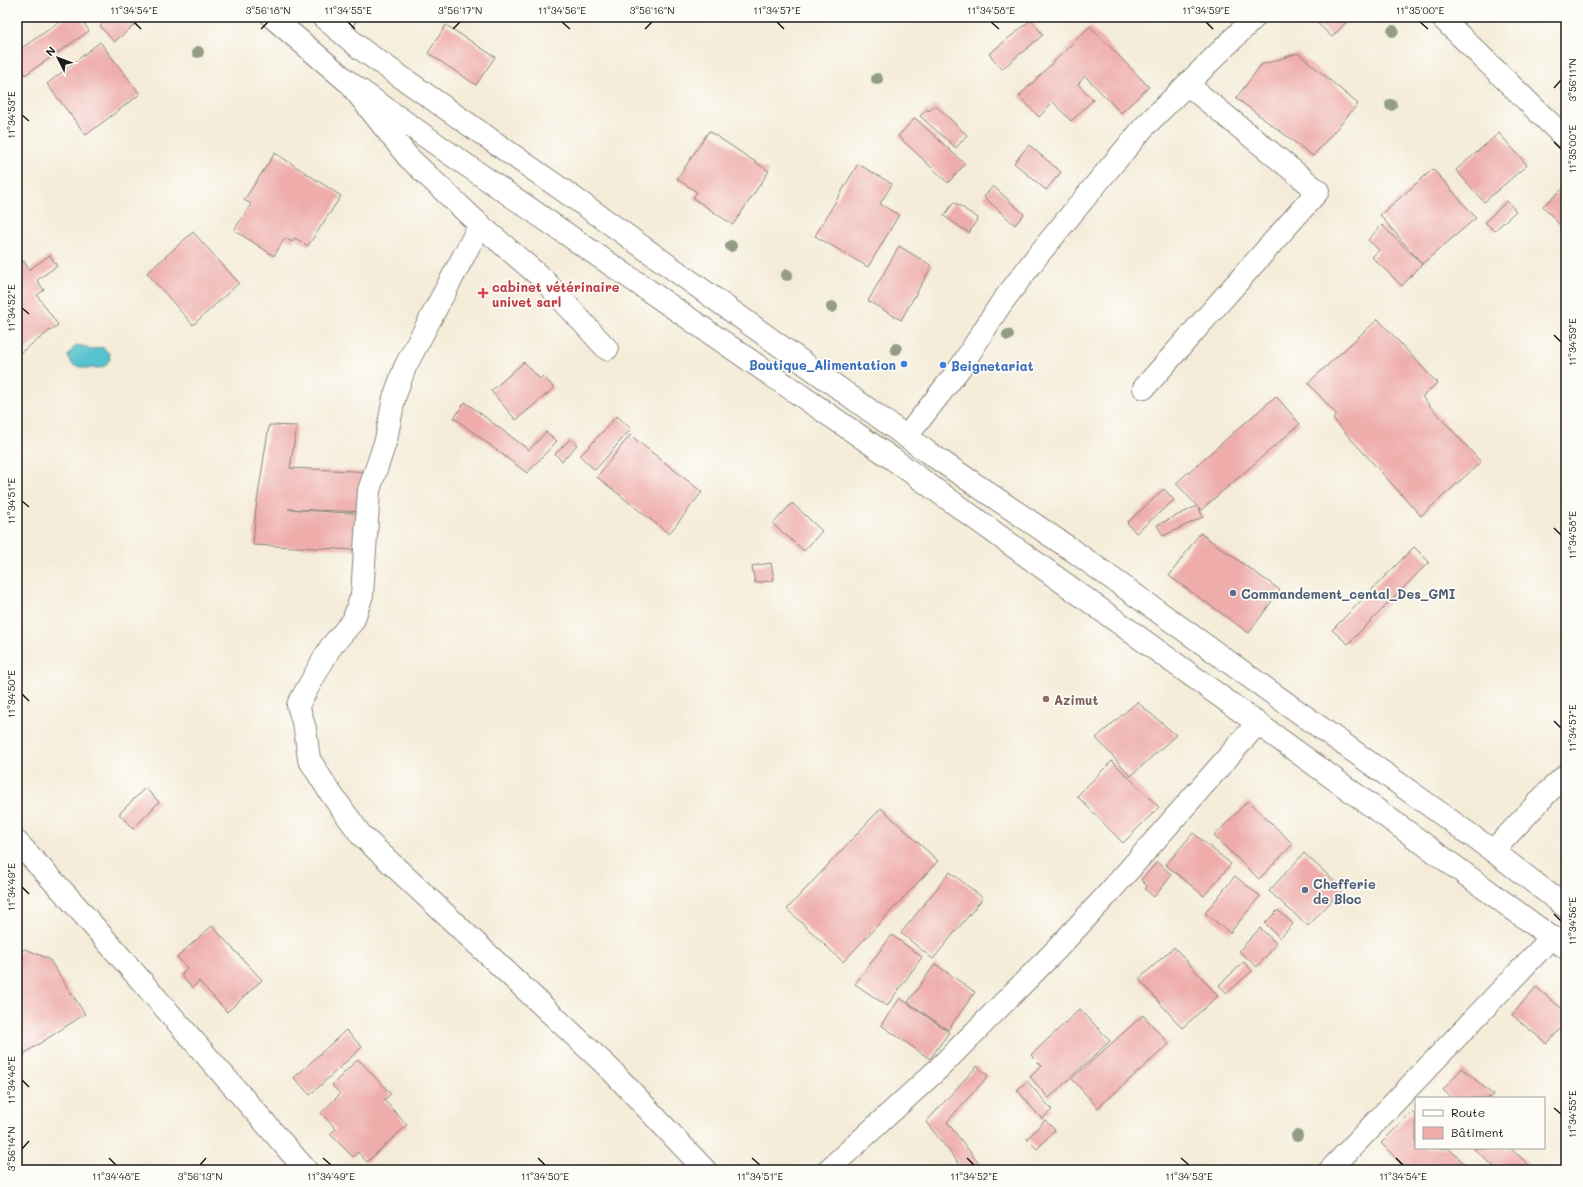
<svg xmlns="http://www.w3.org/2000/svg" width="1583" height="1187" viewBox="0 0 1583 1187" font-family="Mali,sans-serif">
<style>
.water{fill:#57c3cf;stroke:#3a7076}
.building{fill:#eeadab}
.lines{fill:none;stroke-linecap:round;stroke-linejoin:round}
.street-casing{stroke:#88847a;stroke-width:24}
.secondary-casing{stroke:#88847a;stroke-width:24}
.street{stroke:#fff;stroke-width:22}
.secondary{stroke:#fff;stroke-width:22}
.tree{fill:#939d86}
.ticks{fill:none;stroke:#1c1c1c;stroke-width:1.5}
.health-dot{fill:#e0444e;stroke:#fdfcf7;stroke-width:1.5}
.shop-dot{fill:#3f7fe0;stroke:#fdfcf7;stroke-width:1.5}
.service-dot{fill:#5c6f8a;stroke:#fdfcf7;stroke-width:1.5}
.education-dot{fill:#8d6e63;stroke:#fdfcf7;stroke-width:1.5}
.labels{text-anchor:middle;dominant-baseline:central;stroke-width:3.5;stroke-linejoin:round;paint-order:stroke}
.health-label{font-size:13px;font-weight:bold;fill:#be3a42;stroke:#fdfcf7;text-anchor:start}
.shop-label{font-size:13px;font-weight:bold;fill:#366cbe;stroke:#fdfcf7;text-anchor:end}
.service-label{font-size:13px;font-weight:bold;fill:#4e5e75;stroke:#fdfcf7;text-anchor:start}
.education-label{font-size:13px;font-weight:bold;fill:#785e54;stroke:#fdfcf7;text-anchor:start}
.neatline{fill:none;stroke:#1c1c1c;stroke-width:1.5}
.ticks-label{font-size:10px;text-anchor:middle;fill:#1c1c1c}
</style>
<rect width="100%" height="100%" fill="#fdfcf7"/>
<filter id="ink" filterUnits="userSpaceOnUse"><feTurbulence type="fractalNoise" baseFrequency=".025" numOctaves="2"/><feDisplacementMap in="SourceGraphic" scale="8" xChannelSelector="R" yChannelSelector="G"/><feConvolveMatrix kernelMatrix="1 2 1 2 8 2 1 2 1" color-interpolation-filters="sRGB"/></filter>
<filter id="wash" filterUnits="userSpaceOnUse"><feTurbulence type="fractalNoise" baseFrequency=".012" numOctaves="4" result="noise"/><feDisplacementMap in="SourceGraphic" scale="16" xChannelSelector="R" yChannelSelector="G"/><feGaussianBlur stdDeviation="0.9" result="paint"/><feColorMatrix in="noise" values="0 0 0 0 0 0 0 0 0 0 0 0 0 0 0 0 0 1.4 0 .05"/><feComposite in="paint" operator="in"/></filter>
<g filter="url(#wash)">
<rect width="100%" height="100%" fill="#f4ecd8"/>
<!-- water -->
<polygon class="water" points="76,345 87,347 89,350 102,347 109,353 110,359 105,366 99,368 85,368 73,365 68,357 69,354"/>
<g id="blocks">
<!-- building -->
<g class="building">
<polygon points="67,17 80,17 89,31 25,75 17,63 17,51"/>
<polygon points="110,17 144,17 114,42 100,26"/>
<polygon points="1311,17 1351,17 1332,37"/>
<polygon points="1031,20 1043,35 1002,69 989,54"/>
<polygon points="446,25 495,57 476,85 428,53"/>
<polygon points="1090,26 1149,87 1121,113 1085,76 1078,84 1093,100 1071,121 1053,102 1039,117 1019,96"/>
<polygon points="17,34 22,43 17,46"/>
<polygon points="100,42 140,94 86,135 47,84"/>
<polygon points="1298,53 1358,104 1313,156 1236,98 1261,65"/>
<polygon points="935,105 967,135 956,148 920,116 927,109 929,111"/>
<polygon points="915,118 965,164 948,183 898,136"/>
<polygon points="709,131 769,171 733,225 693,198 697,192 677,179"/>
<polygon points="1499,133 1527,165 1484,202 1456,170"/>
<polygon points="1029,145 1061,172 1046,190 1014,163"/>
<polygon points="275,153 341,196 308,246 295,238 292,242 285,238 274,256 234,230 251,204 244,200"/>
<polygon points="858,164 892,184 880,204 899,215 868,267 815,236"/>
<polygon points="1433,169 1476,218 1422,264 1380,215"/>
<polygon points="993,186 1024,214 1015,225 984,197"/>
<polygon points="1566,186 1566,232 1543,206"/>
<polygon points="1507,201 1516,211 1494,231 1485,222"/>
<polygon points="954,202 978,218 969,233 944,216"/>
<polygon points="1382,225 1422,264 1402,286 1372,257 1379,250 1368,240"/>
<polygon points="193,232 239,283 193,325 147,273"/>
<polygon points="899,246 932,266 901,320 868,301"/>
<polygon points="50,255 57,266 37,280 44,290 37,295 58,325 17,355 17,266 24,261 29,270"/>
<polygon points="1378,319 1437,383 1422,397 1481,462 1421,516 1333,419 1337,415 1308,383"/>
<polygon points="524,362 540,379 543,376 554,388 516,420 491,391"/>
<polygon points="1276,396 1300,424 1201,510 1198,507 1203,517 1163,536 1157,525 1197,506 1176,483"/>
<polygon points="465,402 529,450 546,432 557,441 527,473 454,418"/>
<polygon points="617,416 631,429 595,470 580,456"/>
<polygon points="269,425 297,426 290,468 373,472 367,512 288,509 360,514 358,550 253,545 256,508"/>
<polygon points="630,435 702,492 669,534 597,477"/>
<polygon points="570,439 577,445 562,461 555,454"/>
<polygon points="1164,489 1174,500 1136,533 1127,523"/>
<polygon points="792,503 822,531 804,551 773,524"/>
<polygon points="1200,533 1280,590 1249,633 1169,576"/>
<polygon points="1414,547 1429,562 1348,644 1332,630"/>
<polygon points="771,563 774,580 755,583 752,566"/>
<polygon points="1137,702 1176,735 1131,776 1096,738"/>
<polygon points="1112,761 1159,807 1123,843 1077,796"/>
<polygon points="145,788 159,802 133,829 119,814"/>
<polygon points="1248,801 1293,844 1259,879 1214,836"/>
<polygon points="881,808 938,861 843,962 787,909"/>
<polygon points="1193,833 1231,864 1204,896 1166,865"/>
<polygon points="1304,853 1343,889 1308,926 1269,891"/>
<polygon points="1157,862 1172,875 1154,897 1145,889 1147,886 1141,880"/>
<polygon points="950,872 983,898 933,959 901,933"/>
<polygon points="1235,876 1260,896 1230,933 1205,913"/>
<polygon points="1278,910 1293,924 1280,938 1265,923"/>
<polygon points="212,926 262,980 227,1012 199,981 193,988 181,975 187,968 177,957"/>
<polygon points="1260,928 1277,944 1257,967 1239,951"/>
<polygon points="892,935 922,957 887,1006 855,984"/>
<polygon points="1174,947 1218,996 1182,1028 1139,979"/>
<polygon points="25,949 49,959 85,1014 25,1053 17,1041 17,954"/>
<polygon points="1244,962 1252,971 1227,993 1219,985"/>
<polygon points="935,964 975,992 948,1030 908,1002"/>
<polygon points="1536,987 1566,1012 1566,1022 1547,1044 1512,1015"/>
<polygon points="900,998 949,1032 930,1059 881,1025"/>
<polygon points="1080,1009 1110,1041 1049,1098 1030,1077 1042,1066 1031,1055"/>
<polygon points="1143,1015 1169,1044 1098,1108 1072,1079"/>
<polygon points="346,1030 362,1047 310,1095 294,1078"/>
<polygon points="17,1049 25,1055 17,1065"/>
<polygon points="358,1059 391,1094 384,1100 407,1125 367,1162 358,1152 353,1157 330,1134 336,1129 321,1113 340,1094 332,1085"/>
<polygon points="977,1066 988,1076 947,1122 984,1170 964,1170 926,1122"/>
<polygon points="1462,1068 1493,1095 1489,1098 1452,1098 1443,1090"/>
<polygon points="1027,1081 1052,1110 1042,1119 1017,1090"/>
<polygon points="1412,1112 1416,1116 1416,1148 1448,1148 1467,1166 1463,1170 1407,1170 1381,1143"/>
<polygon points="1045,1120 1055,1130 1037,1149 1027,1139"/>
<polygon points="1473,1148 1510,1148 1527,1163 1521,1170 1498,1170"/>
</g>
</g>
</g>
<g filter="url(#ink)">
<use href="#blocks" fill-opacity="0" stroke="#88847a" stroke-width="1"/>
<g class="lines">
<defs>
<g id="street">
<polyline points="1441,17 1563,136"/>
<polyline points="337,29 345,17"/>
<polyline points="354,89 408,157 480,225 543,279 607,349"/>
<polyline points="480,225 405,367 394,398 386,440 369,490 362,595 353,621 330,648 298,705 305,729 309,759 329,791 361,835 611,1070 705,1170"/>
<polyline points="1144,388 1318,191 1188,85"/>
<polyline points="907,436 960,368 1000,305 1038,255 1102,177 1144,127 1255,17"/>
<polyline points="17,842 70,899 306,1170"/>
<polyline points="1493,851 1548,792 1566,775"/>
<polyline points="828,1170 938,1069 1055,951 1106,896 1257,724"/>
<polyline points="1330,1170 1552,937"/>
</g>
<g id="secondary">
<polyline points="272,17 347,81 446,151 893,459 1424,844 1566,948"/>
<polyline points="323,17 361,49 594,212 929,453 1075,552 1493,851 1566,907"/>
</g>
</defs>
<!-- street casing -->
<use href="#street" class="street-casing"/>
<!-- secondary casing -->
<use href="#secondary" class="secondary-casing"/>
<!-- street -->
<use href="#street" class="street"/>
<!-- secondary -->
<use href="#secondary" class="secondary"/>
</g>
<!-- trees -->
<g class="tree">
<circle cx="1393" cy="31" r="6"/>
<circle cx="198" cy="52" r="6"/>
<circle cx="877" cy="79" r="6"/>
<circle cx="1391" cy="105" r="6"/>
<circle cx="731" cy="246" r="6"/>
<circle cx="787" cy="275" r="6"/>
<circle cx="832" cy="307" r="6"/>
<circle cx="1008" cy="335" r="6"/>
<circle cx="896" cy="349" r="6"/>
<circle cx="1297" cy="1136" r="6"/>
</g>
</g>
<!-- ticks -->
<path class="ticks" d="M 134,22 L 141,29M 348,22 L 355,29M 562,22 L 570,29M 777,22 L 784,29M 991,22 L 999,29M 1206,22 L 1213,29M 1420,22 L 1428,29M 261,29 L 268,22M 453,29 L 460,22M 645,29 L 652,22M 1554,88 L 1561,80M 22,115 L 29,121M 1554,142 L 1561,149M 22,308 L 29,314M 1554,335 L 1561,342M 22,501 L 29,507M 1554,528 L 1561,535M 22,694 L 29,701M 1554,721 L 1561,728M 22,887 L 29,894M 1554,914 L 1561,921M 22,1080 L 29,1087M 1554,1108 L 1561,1114M 22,1149 L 29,1141M 109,1158 L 116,1165M 323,1158 L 331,1165M 538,1158 L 545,1165M 752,1158 L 760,1165M 967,1158 L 974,1165M 1181,1158 L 1189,1165M 1396,1158 L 1403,1165M 200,1165 L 206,1158"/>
<!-- markers -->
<path class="health-dot" d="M481 287h4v4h4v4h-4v4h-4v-4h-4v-4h4z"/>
<g class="shop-dot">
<circle cx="904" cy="364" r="4"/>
<circle cx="943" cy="365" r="4"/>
</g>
<g class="service-dot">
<circle cx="1233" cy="593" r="4"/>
<circle cx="1305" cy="890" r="4"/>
</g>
<circle class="education-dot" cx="1046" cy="699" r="4"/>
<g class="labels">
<!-- health labels -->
<g class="health-label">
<text x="492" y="286">cabinet vétérinaire<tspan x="492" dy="15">univet sarl</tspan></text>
</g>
<!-- shop labels -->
<g class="shop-label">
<text x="896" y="364">Boutique_Alimentation</text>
<text x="951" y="365" text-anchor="start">Beignetariat</text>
</g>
<!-- service labels -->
<g class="service-label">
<text x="1241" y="593">Commandement_cental_Des_GMI</text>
<text x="1313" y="883">Chefferie<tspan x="1313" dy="15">de Bloc</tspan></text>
</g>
<!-- education labels -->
<g class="education-label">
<text x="1054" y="699">Azimut</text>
</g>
</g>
<!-- margin -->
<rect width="1583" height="1187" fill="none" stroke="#fdfcf7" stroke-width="44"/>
<!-- legend -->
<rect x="1415" y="1097" width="130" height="52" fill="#fdfcf7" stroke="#a3a29f"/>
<rect x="1423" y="1110" width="20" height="6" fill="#ffffff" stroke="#a3a29f"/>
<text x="1451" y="1117" font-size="12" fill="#1c1c1c">Route</text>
<rect x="1423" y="1127" width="20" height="12" fill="#eeadab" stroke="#a3a29f"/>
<text x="1451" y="1137" font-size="12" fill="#1c1c1c">Bâtiment</text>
<!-- north arrow -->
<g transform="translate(58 58) rotate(312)" stroke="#fdfcf7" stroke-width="3" paint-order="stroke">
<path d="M0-3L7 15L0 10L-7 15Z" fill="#1c1c1c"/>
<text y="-6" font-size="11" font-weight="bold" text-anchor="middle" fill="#1c1c1c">N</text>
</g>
<rect x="22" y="22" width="1539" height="1143" class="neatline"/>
<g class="ticks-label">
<text x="134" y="14">11°34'54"E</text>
<text x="268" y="14">3°56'18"N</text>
<text x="348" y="14">11°34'55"E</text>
<text x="460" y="14">3°56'17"N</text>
<text x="562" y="14">11°34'56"E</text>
<text x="652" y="14">3°56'16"N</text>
<text x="777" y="14">11°34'57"E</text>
<text x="991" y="14">11°34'58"E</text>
<text x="1206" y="14">11°34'59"E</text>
<text x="1420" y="14">11°35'00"E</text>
<text transform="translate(1572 80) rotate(-90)" y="4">3°56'11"N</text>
<text transform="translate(11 115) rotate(-90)" y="4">11°34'53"E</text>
<text transform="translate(1572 149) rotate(-90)" y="4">11°35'00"E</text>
<text transform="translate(11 308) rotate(-90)" y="4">11°34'52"E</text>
<text transform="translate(1572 342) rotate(-90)" y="4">11°34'59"E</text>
<text transform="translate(11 501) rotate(-90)" y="4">11°34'51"E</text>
<text transform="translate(1572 535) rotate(-90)" y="4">11°34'58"E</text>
<text transform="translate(11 694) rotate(-90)" y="4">11°34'50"E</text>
<text transform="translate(1572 728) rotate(-90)" y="4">11°34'57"E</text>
<text transform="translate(11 887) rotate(-90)" y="4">11°34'49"E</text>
<text transform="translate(1572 921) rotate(-90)" y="4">11°34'56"E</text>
<text transform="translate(11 1080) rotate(-90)" y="4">11°34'48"E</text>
<text transform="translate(1572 1114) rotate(-90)" y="4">11°34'55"E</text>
<text transform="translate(11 1149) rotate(-90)" y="4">3°56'14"N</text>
<text x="116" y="1180">11°34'48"E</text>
<text x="200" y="1180">3°56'13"N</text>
<text x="331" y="1180">11°34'49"E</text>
<text x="545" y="1180">11°34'50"E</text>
<text x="760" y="1180">11°34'51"E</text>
<text x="974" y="1180">11°34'52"E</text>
<text x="1189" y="1180">11°34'53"E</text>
<text x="1403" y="1180">11°34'54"E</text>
</g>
</svg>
